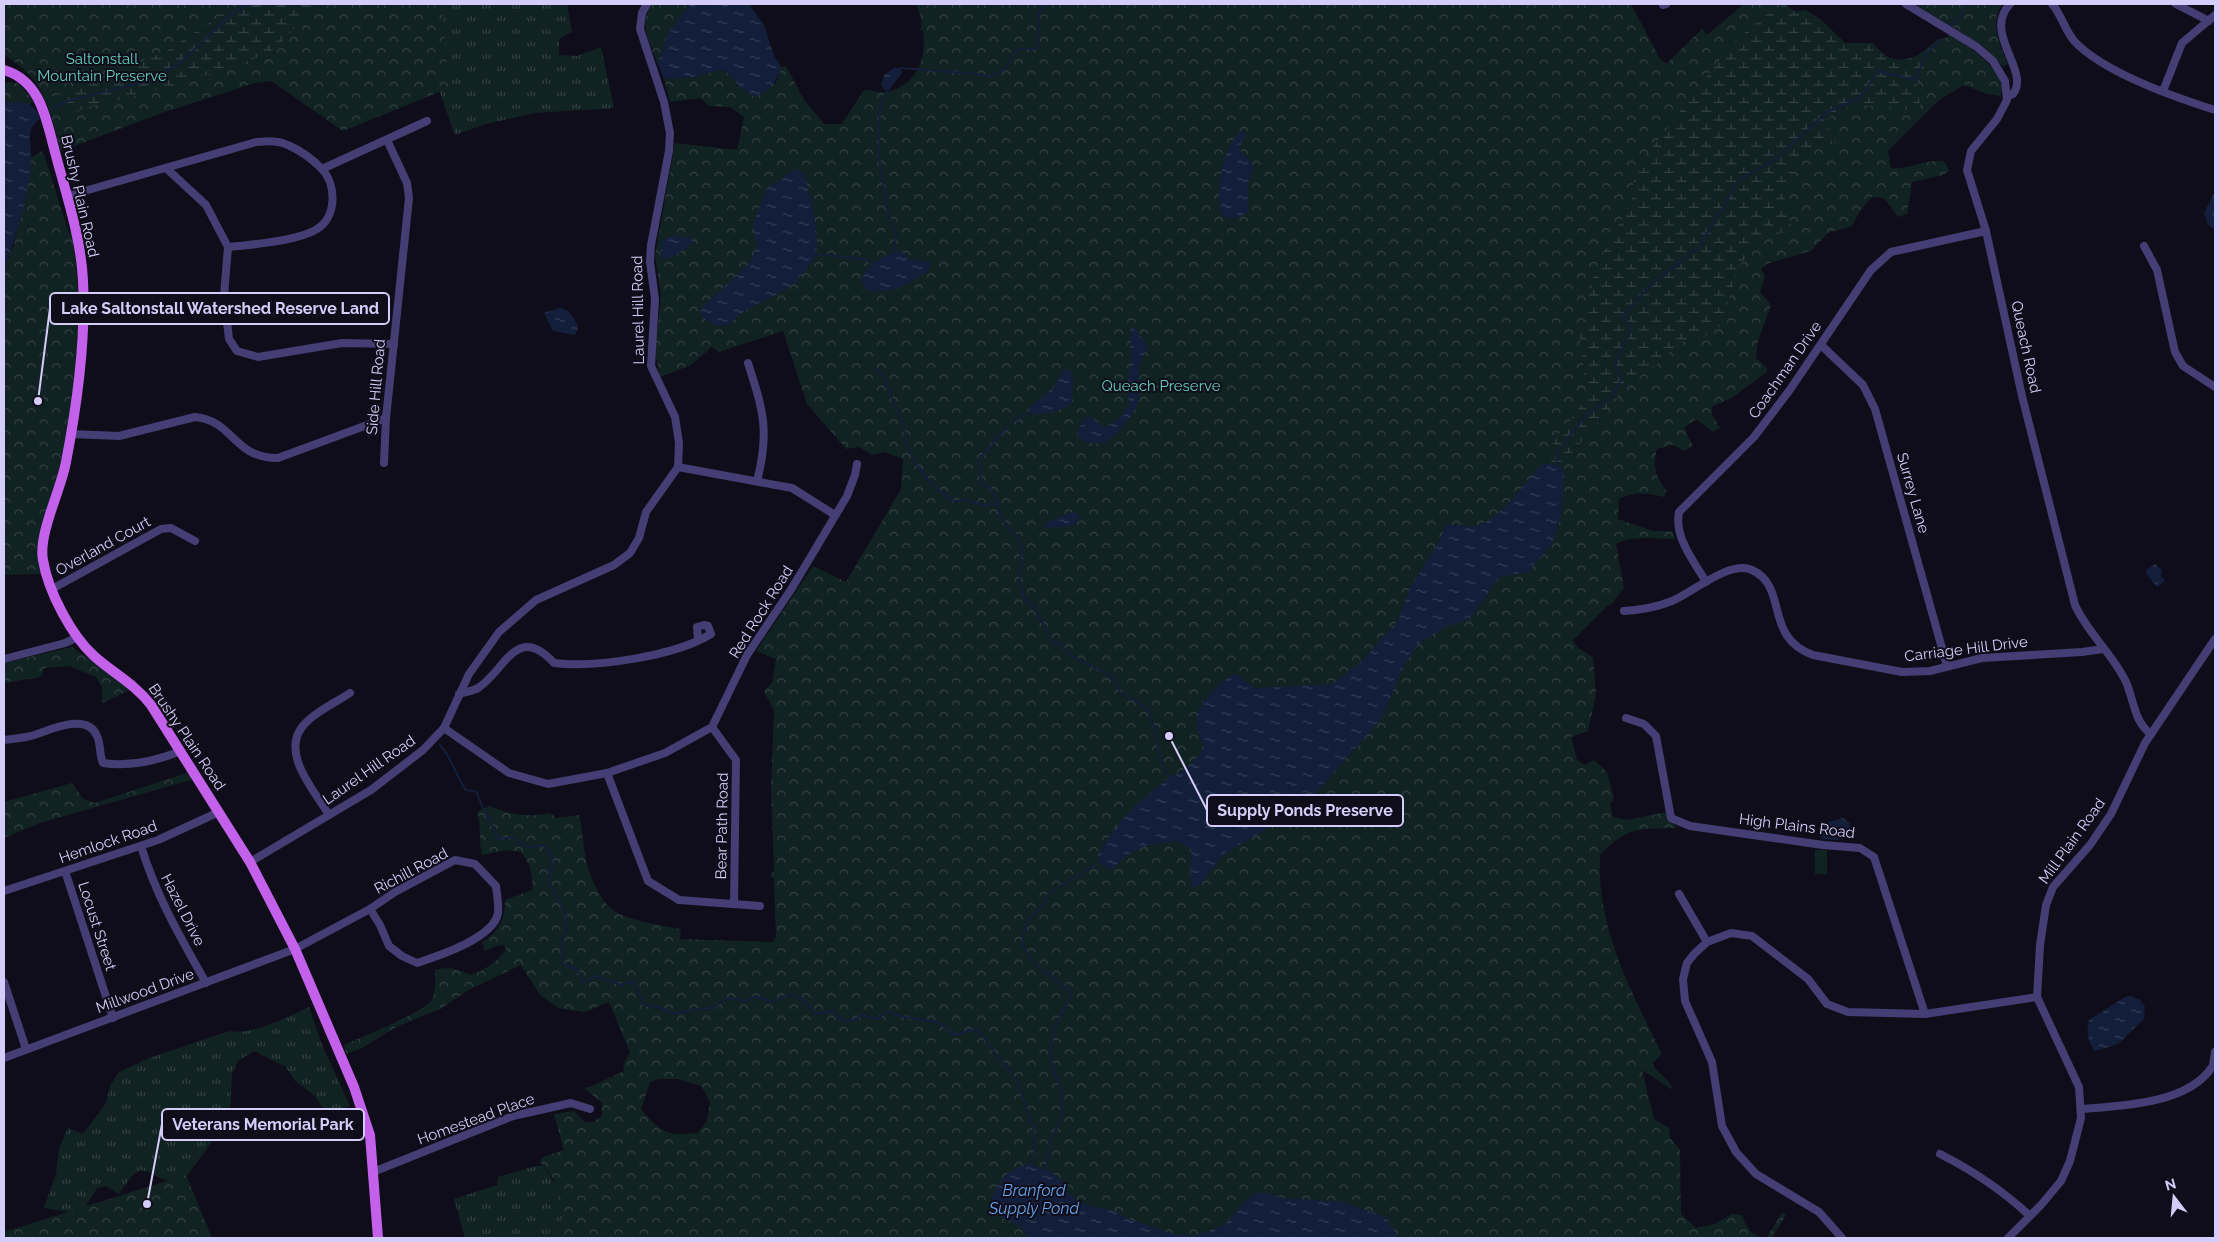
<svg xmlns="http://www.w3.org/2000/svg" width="2219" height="1242" viewBox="0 0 2219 1242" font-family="Raleway,sans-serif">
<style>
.grass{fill:url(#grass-tufts)}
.forest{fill:url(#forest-crowns);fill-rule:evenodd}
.wetland{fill:url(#wetland-marsh)}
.garden{fill:#112223}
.water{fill:url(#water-ripples)}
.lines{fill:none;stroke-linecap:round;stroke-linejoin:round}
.stream{stroke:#121e3a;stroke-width:2}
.minor{stroke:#443e74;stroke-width:8}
.major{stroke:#c361eb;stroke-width:10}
.labels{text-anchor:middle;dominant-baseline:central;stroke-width:4;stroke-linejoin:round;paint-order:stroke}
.park-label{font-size:15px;fill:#63cebc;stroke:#100d1a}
.street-label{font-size:15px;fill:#d5cdf9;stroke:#100d1a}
.water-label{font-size:16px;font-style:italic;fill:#67a4ec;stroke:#100d1a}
.leader{fill:none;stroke:#d5cdf9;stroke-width:2}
.callout-dot{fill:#d5cdf9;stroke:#100d1a;stroke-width:2}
.callout{fill:#100d1a;stroke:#d5cdf9;stroke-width:2}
.callout-label{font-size:16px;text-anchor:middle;font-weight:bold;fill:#d5cdf9}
</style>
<defs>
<pattern id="grass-tufts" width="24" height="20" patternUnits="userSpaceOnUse" patternTransform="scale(1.25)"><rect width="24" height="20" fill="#112223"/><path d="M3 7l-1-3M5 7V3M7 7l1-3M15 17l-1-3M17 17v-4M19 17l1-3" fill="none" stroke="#334144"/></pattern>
<pattern id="forest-crowns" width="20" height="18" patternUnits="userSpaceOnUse" patternTransform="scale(1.25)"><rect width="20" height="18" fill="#112223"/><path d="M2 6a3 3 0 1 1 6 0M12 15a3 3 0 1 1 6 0" fill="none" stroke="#334144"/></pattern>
<pattern id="wetland-marsh" width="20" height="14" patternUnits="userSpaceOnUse" patternTransform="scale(1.25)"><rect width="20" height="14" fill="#112223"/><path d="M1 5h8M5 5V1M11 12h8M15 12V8" fill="none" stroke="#334144"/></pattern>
<pattern id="water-ripples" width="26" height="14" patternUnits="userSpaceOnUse" patternTransform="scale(1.25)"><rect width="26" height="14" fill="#121e3a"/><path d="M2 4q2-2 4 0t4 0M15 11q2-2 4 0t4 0" fill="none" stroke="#343e57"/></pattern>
</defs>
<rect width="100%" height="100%" fill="#100d1a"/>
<!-- grass -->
<g class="grass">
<polygon points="418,4 567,4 572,32 559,39 559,55 577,56 601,47 614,108 535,113 486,124 455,135 441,96"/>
<path d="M 309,1007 L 322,1045 L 350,1106 L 330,1113 L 324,1110 L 315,1096 L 295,1081 L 286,1067 L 254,1051 L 238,1061 L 232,1074 L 230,1116 L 182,1183 L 162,1179 L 149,1172 L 140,1170 L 131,1177 L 119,1194 L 106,1186 L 97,1188 L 81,1214 L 44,1208 L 56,1174 L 59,1148 L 68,1128 L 83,1134 L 106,1103 L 110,1086 L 119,1072 L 149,1058 L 229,1031 C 250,1036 289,1017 309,1007 Z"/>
<path d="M 536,1166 L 543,1166 C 553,1178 571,1210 560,1224 C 555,1230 550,1232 546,1238 L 465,1238 L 454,1199 L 497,1185 L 498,1177 Z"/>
</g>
<!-- forest -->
<g class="forest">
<path d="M 4,4 L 444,4 L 442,5 L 449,88 L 343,131 L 271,81 L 255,83 L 162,113 L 61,151 C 49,108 45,79 4,55 Z"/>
<path d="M 652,4 L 690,4 L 667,35 L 658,64 C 650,44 638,23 652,4 Z"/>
<path d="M 916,4 L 1631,4 L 1660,59 L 1666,64 L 1702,29 L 1707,35 L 1744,4 L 1785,4 L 1795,12 L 1805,10 L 1820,19 L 1845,43 L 1873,43 C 1896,72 1915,60 1938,39 L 1938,40 L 1948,37 L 1948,34 C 1965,43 2012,74 2000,96 L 1987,94 L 1964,85 L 1939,100 L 1888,151 L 1891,168 C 1910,170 1925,159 1944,161 L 1949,171 L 1943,175 L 1912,182 L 1907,214 L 1898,217 L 1884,198 L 1872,197 L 1860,211 L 1852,226 L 1828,233 L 1811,251 L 1766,264 L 1761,270 L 1765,276 L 1760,292 L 1771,305 L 1757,344 L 1756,358 L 1767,368 L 1767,372 L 1733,397 L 1712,407 L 1712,414 L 1720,428 L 1713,432 L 1696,419 L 1684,428 L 1693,446 L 1684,451 L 1673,445 L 1657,449 C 1652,467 1656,477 1667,492 L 1664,497 C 1647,493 1635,491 1619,499 L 1618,519 L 1653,531 L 1672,531 L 1675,539 C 1658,539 1631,535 1616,544 L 1624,588 L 1611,605 L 1607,606 L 1573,640 L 1578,648 L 1593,657 L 1596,694 L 1588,731 L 1571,737 L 1577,760 L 1585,765 L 1594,760 L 1607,772 L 1614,798 L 1610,804 L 1613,817 L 1627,820 L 1667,812 L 1677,828 C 1639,829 1628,826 1600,855 C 1596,927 1631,991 1662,1054 L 1652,1063 C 1658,1075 1669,1077 1673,1090 L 1642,1070 L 1654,1119 L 1670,1129 L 1669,1136 L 1680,1150 L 1681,1214 L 1696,1228 L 1715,1224 L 1732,1214 L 1742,1215 C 1747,1228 1751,1237 1767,1237 L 1782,1213 L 1786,1215 L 1772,1238 L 546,1238 L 560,1223 L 563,1215 L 553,1178 L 540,1162 L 543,1157 L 564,1150 L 554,1114 L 574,1111 L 585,1122 L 593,1122 L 602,1116 L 602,1103 L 584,1088 L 590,1087 L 624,1071 L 623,1065 L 630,1052 L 609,1002 L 585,1012 L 558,1008 L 540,995 L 521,965 L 470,989 L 440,1009 L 396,1027 L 362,1048 L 346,1054 L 344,1045 C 360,1038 422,1013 431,1001 C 436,993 435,979 435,970 C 448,966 459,969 470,975 C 486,970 496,962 506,950 L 504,945 L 496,946 L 485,951 L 482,942 C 499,932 505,920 505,900 L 532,890 C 533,874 531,865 521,852 L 507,850 L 482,855 C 478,840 482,827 477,812 L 489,806 C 510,814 527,818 550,813 L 556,818 L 579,815 C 583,831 583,848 587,864 C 591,879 601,902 614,911 C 627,920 663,926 681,929 L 680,939 L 773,942 L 776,937 L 774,879 L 770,876 L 774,870 L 771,787 L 774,711 L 764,691 L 772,683 L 776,659 L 756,651 L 813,566 L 846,582 L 901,489 L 903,459 L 884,452 L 872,455 L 859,447 L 846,449 L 807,404 L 783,331 L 719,352 L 712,347 L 691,365 L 660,377 L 655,351 L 661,296 L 655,256 L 675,143 L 737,150 L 744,117 L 730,107 L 709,106 L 700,98 L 670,102 L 664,79 L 694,77 L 719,70 L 726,71 L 740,87 L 776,83 L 781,67 L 786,66 L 804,100 L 824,124 L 842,124 L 864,90 C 872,90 883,94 891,91 C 918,83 927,56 923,31 L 920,30 C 924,21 919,12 916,4 ZM 659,1079 L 678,1079 L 701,1086 L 710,1102 L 707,1120 L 698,1133 C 667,1136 661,1133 641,1109 L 650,1082 Z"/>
<path d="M 1915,4 L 2003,4 C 1989,20 2000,47 2008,64 L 2003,66 L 1982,45 Z"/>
<polygon points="7,82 18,83 34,101 30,104 4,103 4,83"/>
<path d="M 43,151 L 69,234 L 71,230 C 85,304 77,382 64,456 C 57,496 30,533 42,574 L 4,575 L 4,267 L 14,245 L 31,157 Z"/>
<polygon points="72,647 132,689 102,703 102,687 96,677 69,666 45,668 40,677 4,683 4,663"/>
<polygon points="190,772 194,779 40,823 4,838 4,802 72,783 83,799 95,803"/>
<polygon points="186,1175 212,1238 4,1238 4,1232"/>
</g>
<!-- wetland -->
<g class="wetland">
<polygon points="238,4 318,4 272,51 236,66 139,95 87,107 65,117 51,97 165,52"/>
<path d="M 1785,4 L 1795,12 L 1805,10 L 1820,19 L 1845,43 L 1873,43 C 1889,63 1899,63 1922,54 L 1927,61 L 1926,78 L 1913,88 L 1919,98 L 1920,107 L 1916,110 C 1884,109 1850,95 1825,122 L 1826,128 L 1833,131 L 1837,136 L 1834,143 L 1806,149 L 1796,158 L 1784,196 L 1791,225 L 1789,232 L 1765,236 L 1755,243 L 1736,272 L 1722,325 L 1707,335 L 1681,342 L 1657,364 L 1632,382 L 1561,466 L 1543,463 L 1556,438 L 1583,403 L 1586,390 L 1580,336 L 1588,298 L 1598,263 L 1632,200 L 1633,182 L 1645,157 L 1731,45 L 1763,17 Z"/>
</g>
<!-- garden -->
<rect class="garden" x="1815" y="850" width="12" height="24"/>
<!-- water -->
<g class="water">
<path d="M 690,4 L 749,4 L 764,25 L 774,56 L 781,67 C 776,83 770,91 754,97 L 740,87 L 726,71 L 719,70 L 694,77 L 664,79 L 658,64 L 667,35 Z"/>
<polygon points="894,68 901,68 902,73 889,90 886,91 881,85 884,75"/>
<path d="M 18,102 L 30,104 L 38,113 L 40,119 C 24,130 32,141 31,157 C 30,190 17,238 4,267 L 4,103 Z"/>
<path d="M 1244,130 L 1246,134 L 1239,148 C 1243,156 1250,158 1254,167 L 1248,182 L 1248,213 L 1237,218 L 1224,218 C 1212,200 1224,138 1244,130 Z"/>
<path d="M 796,169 L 804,174 C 810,194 820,233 816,254 C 814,260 809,265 806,270 C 789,294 766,297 743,312 C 735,317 731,327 720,326 C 712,325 706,320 701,315 L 700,309 L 751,262 L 757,244 L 754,231 L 754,221 L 767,188 Z"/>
<polygon points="2215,191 2215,230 2208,225 2204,213"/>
<polygon points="674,235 690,238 693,243 673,257 660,259 662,240"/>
<path d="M 897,251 L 904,253 L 909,259 L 930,262 L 930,269 C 910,284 891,296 866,290 L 861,280 C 867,264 882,257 897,251 Z"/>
<path d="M 559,308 C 570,309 575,319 578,328 L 575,335 L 553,331 L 544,313 Z"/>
<path d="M 1132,327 L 1135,327 L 1148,347 C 1143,355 1139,364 1139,373 C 1139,383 1141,390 1139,400 C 1135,413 1115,440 1102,443 C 1094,445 1086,442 1080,439 L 1077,433 L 1084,419 L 1090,416 L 1104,428 L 1120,417 L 1129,404 L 1127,386 L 1131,361 L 1130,331 Z"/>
<path d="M 1067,369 L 1073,374 L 1072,402 C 1062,412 1045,414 1032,414 L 1029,408 L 1054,387 L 1062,370 Z"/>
<path d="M 1543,463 L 1561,466 L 1564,475 L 1561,515 L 1552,544 L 1528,572 L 1499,577 L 1469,620 L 1449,625 L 1418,644 L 1403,667 L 1381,719 L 1315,794 L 1260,833 L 1224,854 L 1201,884 L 1192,887 C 1188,874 1193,862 1191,849 L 1177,841 L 1148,845 L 1127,855 L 1112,870 L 1099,863 L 1098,855 C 1113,827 1135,803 1161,784 C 1179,771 1193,767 1204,747 C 1202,742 1198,735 1197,729 C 1193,704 1216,687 1234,673 L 1255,688 L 1333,684 L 1364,659 L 1398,620 L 1410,588 L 1439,542 L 1445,527 C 1456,522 1467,529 1479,525 C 1501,518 1527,480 1543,463 Z"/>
<polygon points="1074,512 1079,515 1080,519 1072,526 1045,528 1044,525 1058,517"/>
<polygon points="2155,564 2162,570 2161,576 2165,581 2157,587 2147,575 2146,570"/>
<polygon points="1843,818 1850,823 1847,837 1837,840 1822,839 1820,834 1825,823"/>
<path d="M 2131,996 L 2140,1000 L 2145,1007 L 2144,1019 L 2118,1044 L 2095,1051 C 2088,1044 2086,1029 2089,1020 L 2125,997 Z"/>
<path d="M 1030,1164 L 1051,1172 L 1062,1180 L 1065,1190 L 1079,1203 L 1114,1211 L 1129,1219 L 1174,1234 L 1192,1236 L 1223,1226 L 1248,1198 L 1260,1192 L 1283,1198 L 1343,1202 L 1385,1217 L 1397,1235 L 1395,1238 L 1028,1238 L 1020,1226 L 1000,1217 L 991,1204 C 996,1181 1007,1169 1030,1164 Z"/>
</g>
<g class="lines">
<!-- stream -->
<g class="stream">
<polyline points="1950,26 1964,11 1964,4"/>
<path d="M 901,68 L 977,74 C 987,78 999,75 1007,66 C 1011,62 1011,55 1015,52 C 1022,45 1030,51 1038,48 L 1039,12 L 1045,4"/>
<polyline points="887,90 881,104 879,119 879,158 888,214 896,234 894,252"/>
<polyline points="51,109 68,101 148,81 180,63 235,11 250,4"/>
<polyline points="816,254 862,259 872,263"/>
<path d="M 874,369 L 882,373 C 888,391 896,407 903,424 C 905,429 904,434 906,439 C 912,466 932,489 956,502 L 964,499 L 982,505 L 998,504 L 1000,515 L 1006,525 L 1021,541 L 1020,586 L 1024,598 L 1034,608 L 1055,645 L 1058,642 L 1070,655 L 1113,677 L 1120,692 C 1127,696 1146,706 1149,713 C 1158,734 1157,759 1171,780"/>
<polyline points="1013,422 1029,412"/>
<polyline points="1556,467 1558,451 1587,414 1613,396 1621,379 1615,364 1631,330 1623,315 1654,282 1699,247 1739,180 1776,159 1827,112 1860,98 1878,71 1915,80 1927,53 1940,41"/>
<polyline points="998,503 990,488 981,484 979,460 1007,427"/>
<path d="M 440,745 C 452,757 455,775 466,790 L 477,792 C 481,810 493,822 498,839 L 513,837 L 528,848 L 542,845 L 551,853 L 552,867 L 549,872 L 548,882 L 566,913 L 567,926 L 561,942 L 564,964 L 578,970 L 583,982 L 596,976 L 622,985 L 633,981 L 644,1005 L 659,1007 L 673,1014 L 696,1009 L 713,1008 L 728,998 L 746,1001 L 755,996 L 772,1002 L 791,994 L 804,1001 L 816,1014 L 833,1011 L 845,1022 L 856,1019 L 862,1015 L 877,1019 L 888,1011 C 914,1025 930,1011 954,1035 L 977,1029 L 1016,1080 L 1032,1124 L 1036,1145 L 1031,1166"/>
<path d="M 1046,1172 L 1050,1143 L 1063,1113 L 1062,1091 L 1053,1070 L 1051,1052 L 1053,1031 L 1072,995 L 1071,991 C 1049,973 1007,956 1029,920 C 1036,908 1044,910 1049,893 L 1095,865"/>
</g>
<!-- minor -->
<g class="minor">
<path d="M 1906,4 L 1977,47 L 1993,61 L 2005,81 L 2007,100 L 1997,119 L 1971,151 L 1967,170 L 1986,231 L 2022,396 L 2075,605 C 2088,634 2113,654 2126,682 C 2134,700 2134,722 2151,734"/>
<path d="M 2052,4 C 2062,15 2065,32 2076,43 C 2107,74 2174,97 2215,110"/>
<polyline points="2176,4 2209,21"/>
<polyline points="1663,5 1666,4"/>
<polyline points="2163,91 2182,43 2215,15"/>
<path d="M 2008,96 L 2013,94 C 2031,71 1982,33 2010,4"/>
<polyline points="166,168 206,205 228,247 224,296 229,339 237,351 258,357 342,343 394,344"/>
<polyline points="322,169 427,121"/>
<path d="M 67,196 L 256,142 C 268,141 279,140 290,146 C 301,151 313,160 321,168 C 337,184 337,217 317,229 C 299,241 250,245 228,247"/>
<polyline points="2144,246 2157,270 2175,352 2183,366 2215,387"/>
<polyline points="1821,345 1863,385 1875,409 1947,666"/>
<path d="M 748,363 C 763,410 770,431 757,481"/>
<path d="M 70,434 L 119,436 L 195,417 C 235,421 232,458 278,458 L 386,418"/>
<polyline points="384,463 386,418 409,198 407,183 387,140"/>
<polyline points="678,467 792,488 835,515"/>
<path d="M 1706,582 C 1694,561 1674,538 1679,512 L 1754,437 L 1789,391 L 1871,270 L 1891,252 L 1986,231"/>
<polyline points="52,589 161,529 171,528 195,541"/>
<path d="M 1624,611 C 1640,610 1657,607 1672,601 C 1693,592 1730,560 1752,570 C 1789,587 1763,637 1813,655 L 1902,672 L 1930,671 L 1982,658 L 2082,652 L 2103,649"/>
<polyline points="4,659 65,643 78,637"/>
<path d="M 459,694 C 465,692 473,691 478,688 C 505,671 516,622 554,663 C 596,668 675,656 711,634 L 708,626 L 704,625 L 697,627 L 698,640"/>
<polyline points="1626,718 1644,724 1656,736 1671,818 1690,826 1823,845 1860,848 1874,857 1925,1014"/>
<polyline points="712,727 736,760 734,903"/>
<polyline points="444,728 509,773 548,784 607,773 665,753 712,727 747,655 792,588 847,496 855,475 857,464"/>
<path d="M 4,740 C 13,739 22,738 31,736 C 48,731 87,711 97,736 C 101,744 99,754 103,763 C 129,767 156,761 181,751"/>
<polyline points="607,773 648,881 679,900 760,906"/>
<path d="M 329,815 C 315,791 281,755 302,727 C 313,713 335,703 350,693"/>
<path d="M 141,846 C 156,896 181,938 206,983"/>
<path d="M 455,860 L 475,864 L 496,886 C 497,895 499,905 498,913 C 494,938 438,956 417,963 L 402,956 L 389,946 L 380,925 L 370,909 L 395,892 Z"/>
<polyline points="250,862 371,790 423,750 444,728 469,674 499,632 536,600 614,565 630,553 639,538 646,512 678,467 679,443 675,417 651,366 655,299 650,262 651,245 669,151 670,133 664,102 640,29 642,13 647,4"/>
<polyline points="65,871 113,1018"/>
<polyline points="4,891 158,840 219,812"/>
<polyline points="1679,894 1707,942"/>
<polyline points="4,982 26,1049"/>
<polyline points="4,1058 295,949 370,909"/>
<path d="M 2082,1109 C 2121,1106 2188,1104 2212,1067 C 2214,1064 2214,1057 2215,1052"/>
<path d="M 1940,1154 C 1974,1171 2002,1190 2030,1216"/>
<polyline points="373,1172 513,1116 571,1103 590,1109"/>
<polyline points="1842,1238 1819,1212 1756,1174 1736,1152 1722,1126 1712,1062 1685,1001 1683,979 1687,963 1695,953 1707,942 1731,933 1752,936 1808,979 1827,1004 1848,1012 1925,1014 2037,997"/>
<polyline points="2008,1238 2041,1205 2061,1181 2070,1161 2081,1118 2079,1087 2037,997 2040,945 2046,905 2053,887 2090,845 2111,814 2145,743 2215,639"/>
</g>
<!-- major -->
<path class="major" d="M 4,70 C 41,81 46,119 55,152 C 66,194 81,237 83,281 C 86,339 77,405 66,462 C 61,490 38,534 43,560 C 48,591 71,635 94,656 C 113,673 135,684 151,705 L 250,862 L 295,949 L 354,1087 L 370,1135 L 378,1238"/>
</g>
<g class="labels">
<!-- park labels -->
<g class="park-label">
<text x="102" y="59">Saltonstall<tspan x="102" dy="17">Mountain Preserve</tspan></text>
<text x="1161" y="386">Queach Preserve</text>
</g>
<!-- street labels -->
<g class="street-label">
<text transform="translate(80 196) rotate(77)">Brushy Plain Road</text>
<text transform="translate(638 310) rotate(-91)">Laurel Hill Road</text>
<text transform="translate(2026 347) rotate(78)">Queach Road</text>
<text transform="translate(1785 370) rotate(-55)">Coachman Drive</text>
<text transform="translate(376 387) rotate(-85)">Side Hill Road</text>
<text transform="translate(1913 493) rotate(74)">Surrey Lane</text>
<text transform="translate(103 546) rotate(-29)">Overland Court</text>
<text transform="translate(761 612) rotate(-58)">Red Rock Road</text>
<text transform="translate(1966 649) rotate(-7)">Carriage Hill Drive</text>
<text transform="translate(187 737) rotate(56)">Brushy Plain Road</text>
<text transform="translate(369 770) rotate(-35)">Laurel Hill Road</text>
<text transform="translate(722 826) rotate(-89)">Bear Path Road</text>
<text transform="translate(1797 826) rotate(7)">High Plains Road</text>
<text transform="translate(2072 841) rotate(-54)">Mill Plain Road</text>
<text transform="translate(108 842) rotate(-19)">Hemlock Road</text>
<text transform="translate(411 871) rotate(-28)">Richill Road</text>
<text transform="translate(183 910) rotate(63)">Hazel Drive</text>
<text transform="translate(97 926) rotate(72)">Locust Street</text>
<text transform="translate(145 991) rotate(-20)">Millwood Drive</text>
<text transform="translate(476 1119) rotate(-20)">Homestead Place</text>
</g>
<!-- water labels -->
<g class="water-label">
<text x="1034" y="1190">Branford<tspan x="1034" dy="18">Supply Pond</tspan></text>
</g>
</g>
<!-- callouts -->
<path class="leader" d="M38 401L50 308M1169 736L1207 810M147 1204L162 1124"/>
<g class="callout-dot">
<circle cx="38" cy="401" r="5"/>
<circle cx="1169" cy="736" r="5"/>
<circle cx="147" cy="1204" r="5"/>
</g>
<g class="callout">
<rect x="50" y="293" width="339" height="31" rx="5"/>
<rect x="1207" y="795" width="196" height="31" rx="5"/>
<rect x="162" y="1109" width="202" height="31" rx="5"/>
</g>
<g class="callout-label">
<text x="220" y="314">Lake Saltonstall Watershed Reserve Land</text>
<text x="1305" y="816">Supply Ponds Preserve</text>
<text x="263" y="1130">Veterans Memorial Park</text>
</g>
<!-- border -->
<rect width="2219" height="1242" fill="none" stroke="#d5cdf9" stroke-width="10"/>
<!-- north arrow -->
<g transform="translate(2174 1197) rotate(344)" stroke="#100d1a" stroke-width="4" paint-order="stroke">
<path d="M0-4L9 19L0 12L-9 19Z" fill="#d5cdf9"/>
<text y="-8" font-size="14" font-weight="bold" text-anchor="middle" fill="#d5cdf9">N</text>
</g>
</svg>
